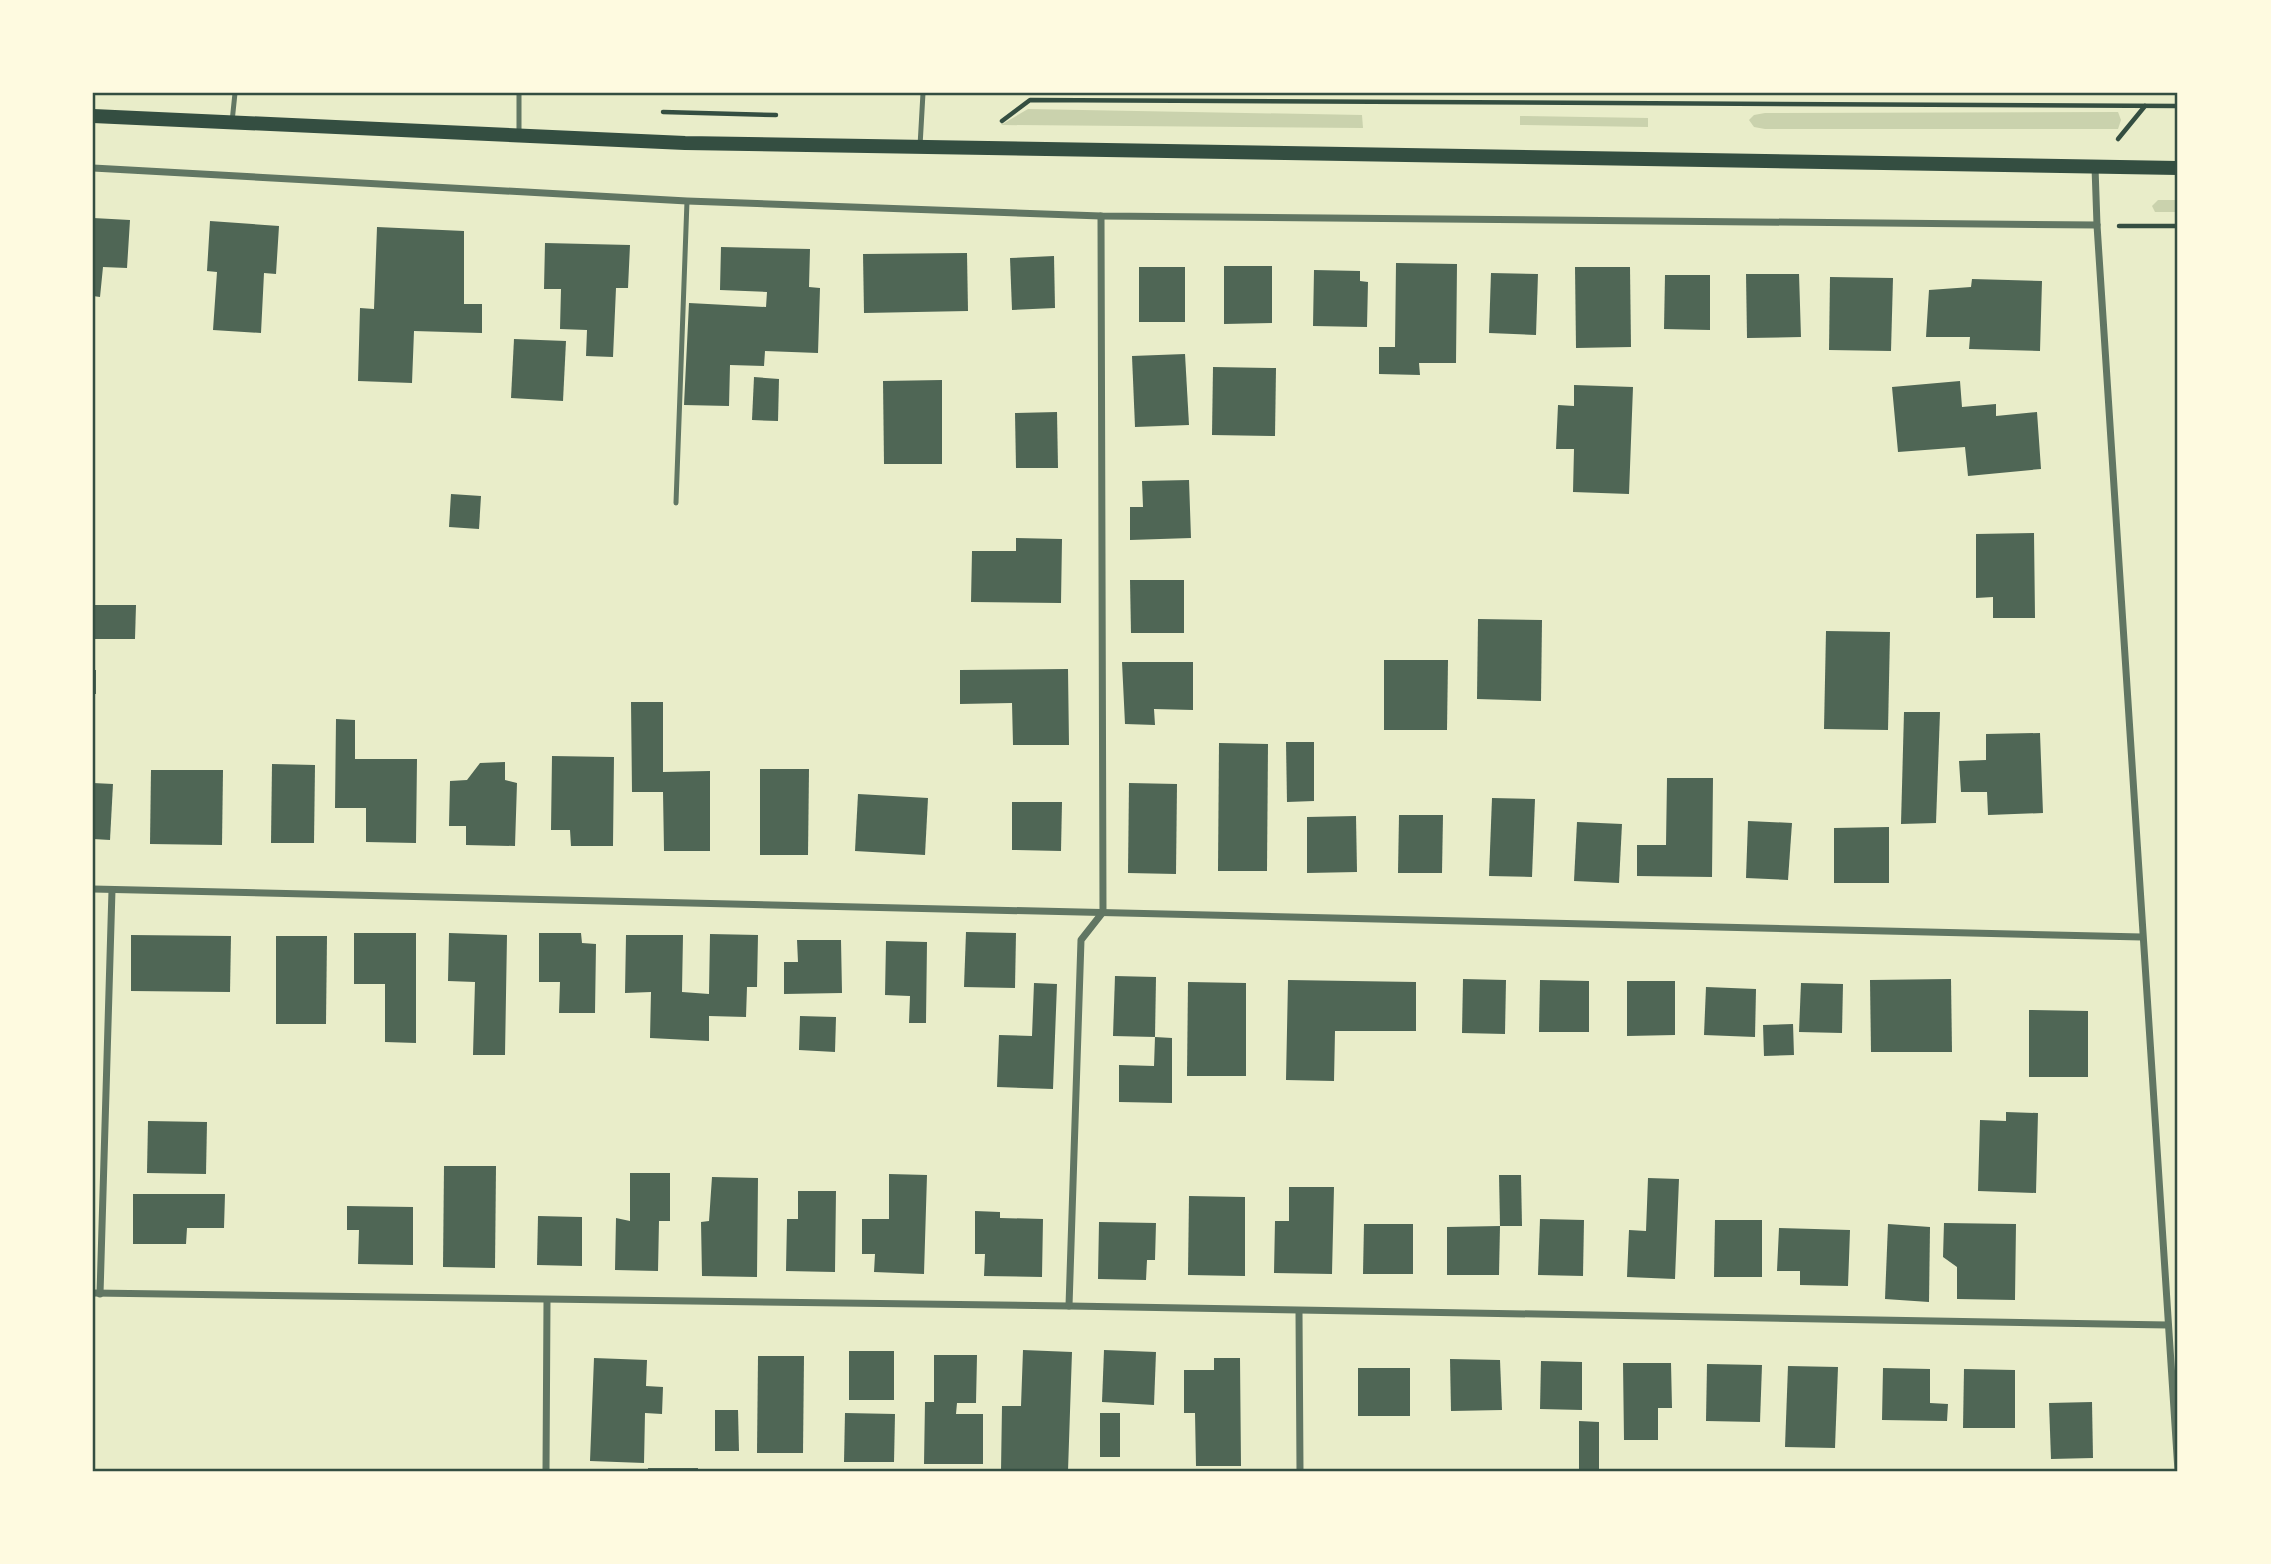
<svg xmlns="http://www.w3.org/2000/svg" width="2271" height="1564" viewBox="0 0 2271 1564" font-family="'Varela Round',sans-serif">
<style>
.green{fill:#cad2ad}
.building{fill:#4f6655}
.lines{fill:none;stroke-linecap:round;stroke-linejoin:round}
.path{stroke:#344e41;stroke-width:4.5}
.service{stroke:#617663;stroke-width:5}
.minor{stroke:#617663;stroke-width:7}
.secondary{stroke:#344e41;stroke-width:14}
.neatline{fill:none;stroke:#344e41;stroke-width:2.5}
</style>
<rect width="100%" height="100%" fill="#e9edc9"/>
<!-- green -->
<g class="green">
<polygon points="1028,109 1362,115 1363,128 1001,125"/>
<polygon points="2118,112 2121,120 2118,129 1765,129 1754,127 1749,120 1754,115 1765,113"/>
<polygon points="1520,116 1648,118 1648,127 1520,125"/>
<polygon points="2158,200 2178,200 2178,212 2155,212 2152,206"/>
</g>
<!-- building -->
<g class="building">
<polygon points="93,218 130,220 127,268 103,267 100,297 93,296"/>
<polygon points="210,221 279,226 276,274 264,273 261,333 213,330 217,272 207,271"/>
<polygon points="377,227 464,231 464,304 482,304 482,333 414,331 412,383 358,381 360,308 374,309"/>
<polygon points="545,243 630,245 628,288 616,288 613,357 586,356 587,330 560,329 561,289 544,289"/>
<polygon points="721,247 810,249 809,287 820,288 818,353 765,351 764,366 730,365 729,406 684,405 689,303 766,307 767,292 720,290"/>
<polygon points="967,253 968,311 864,313 863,254"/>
<polygon points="1054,256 1055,308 1012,310 1010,258"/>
<polygon points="1396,263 1457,264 1456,363 1419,363 1420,375 1379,374 1379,347 1395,347"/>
<polygon points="1224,266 1272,266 1272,323 1224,324"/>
<rect x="1139" y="267" width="46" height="55"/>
<polygon points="1575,267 1630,267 1631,347 1576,348"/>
<polygon points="1314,270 1360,271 1360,281 1368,282 1367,327 1313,326"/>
<polygon points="1491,273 1538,274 1536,335 1489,333"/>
<polygon points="1746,274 1799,274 1801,337 1747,338"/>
<polygon points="1665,275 1710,275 1710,330 1664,329"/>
<polygon points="1830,277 1893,278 1891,351 1829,350"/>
<polygon points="1972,279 2042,281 2040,351 1969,349 1970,337 1926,337 1929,290 1971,287"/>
<polygon points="514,339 566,341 563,401 511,398"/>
<polygon points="1185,354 1189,425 1135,427 1132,356"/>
<polygon points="1213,367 1276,368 1275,436 1212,435"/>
<polygon points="754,377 779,379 778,421 752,420"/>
<polygon points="942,380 942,464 884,464 883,381"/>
<polygon points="1960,381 1962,407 1996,404 1996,416 2037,412 2041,469 1968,476 1965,447 1898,452 1892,387"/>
<polygon points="1574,385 1633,387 1629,494 1573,492 1574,449 1556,449 1558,405 1574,406"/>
<polygon points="1057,412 1058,468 1016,468 1015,413"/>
<polygon points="1189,480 1191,538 1130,540 1130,507 1143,507 1142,481"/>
<polygon points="451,494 481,496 479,529 449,527"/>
<polygon points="2034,533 2035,618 1993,618 1993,597 1976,598 1976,534"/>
<polygon points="1016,538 1062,539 1061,603 971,602 972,551 1016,551"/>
<polygon points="1130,580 1184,580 1184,633 1131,633"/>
<polygon points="93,605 136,605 135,639 93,639"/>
<polygon points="1478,619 1542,620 1541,701 1477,699"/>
<polygon points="1826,631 1890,632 1888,730 1824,729"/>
<polygon points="1384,660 1448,660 1447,730 1384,730"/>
<polygon points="1122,662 1193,662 1193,710 1154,709 1155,725 1125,724"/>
<polygon points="1068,669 1069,745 1013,745 1012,703 960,704 960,670"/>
<rect x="93" y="670" width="3" height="24"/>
<polygon points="631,702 663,702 663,772 710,771 710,851 664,851 663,792 632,792"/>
<polygon points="1904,712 1940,712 1936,823 1901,824"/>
<polygon points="336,719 355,720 355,759 417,759 416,843 366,842 366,808 335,808"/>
<polygon points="2040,733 2043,813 1988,815 1987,792 1961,792 1959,761 1986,760 1986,734"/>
<polygon points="1286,742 1314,742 1314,801 1287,802"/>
<polygon points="1219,743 1268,744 1267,871 1218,871"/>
<polygon points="552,756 614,757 613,846 571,846 570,830 551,830"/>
<polygon points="505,762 505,780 517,783 515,846 466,845 466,826 449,826 450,781 467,780 480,763"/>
<polygon points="272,764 315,765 314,843 271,843"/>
<polygon points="760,769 809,769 808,855 760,855"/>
<polygon points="151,770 223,770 222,845 150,844"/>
<polygon points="1667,778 1713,778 1712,877 1637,876 1637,845 1666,845"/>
<polygon points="93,783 113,784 110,840 93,839"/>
<polygon points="1129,783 1177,784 1176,874 1128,873"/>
<polygon points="858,794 928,798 925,855 855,851"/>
<polygon points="1492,798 1535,799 1532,877 1489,876"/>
<polygon points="1012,802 1062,802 1061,851 1012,850"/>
<polygon points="1399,815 1443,815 1442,873 1398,873"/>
<polygon points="1356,816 1357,872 1307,873 1307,817"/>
<polygon points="1748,821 1792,823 1788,880 1746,878"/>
<polygon points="1577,822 1622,824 1619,883 1574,881"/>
<polygon points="1889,827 1889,883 1834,883 1834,828"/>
<polygon points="966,932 1016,933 1015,988 964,987"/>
<polygon points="354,933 416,933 416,1043 385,1042 385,984 354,984"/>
<polygon points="449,933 507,935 505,1055 473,1055 475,982 448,981"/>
<polygon points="539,933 581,933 582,943 596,944 595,1013 559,1013 560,982 539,982"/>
<polygon points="710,934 758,935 757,987 747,987 746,1017 709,1016 709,1041 650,1038 651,992 625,993 626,935 683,935 682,992 709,994"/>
<polygon points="131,935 231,936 230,992 131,991"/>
<polygon points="276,936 327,936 326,1024 276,1024"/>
<polygon points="797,940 841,940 842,993 784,994 784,962 798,962"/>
<polygon points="886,941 927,942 926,1023 909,1023 910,996 885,995"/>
<polygon points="1115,976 1156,977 1155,1037 1113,1036"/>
<polygon points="1463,979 1506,980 1505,1034 1462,1033"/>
<polygon points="1951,979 1952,1052 1871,1052 1870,980"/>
<polygon points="1288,980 1416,982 1416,1031 1335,1031 1334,1081 1286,1080"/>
<polygon points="1540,980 1589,981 1589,1032 1539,1032"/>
<polygon points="1627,981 1675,981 1675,1035 1627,1036"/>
<polygon points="1188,982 1246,983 1246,1076 1187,1076"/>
<polygon points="1034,983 1057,984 1053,1089 997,1087 999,1035 1032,1036"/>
<polygon points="1801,983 1843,984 1842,1033 1799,1032"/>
<polygon points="1706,987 1756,989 1755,1037 1704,1035"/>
<polygon points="2029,1010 2088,1011 2088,1077 2029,1077"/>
<polygon points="800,1016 836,1017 835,1052 799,1050"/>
<polygon points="1793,1024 1794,1055 1764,1056 1763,1025"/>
<polygon points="1155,1037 1172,1038 1172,1103 1119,1102 1119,1065 1154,1066"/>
<polygon points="2006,1112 2038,1113 2036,1193 1978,1191 1980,1120 2006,1121"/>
<polygon points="148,1121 207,1122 206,1174 147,1173"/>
<polygon points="444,1166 496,1166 495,1268 443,1267"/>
<polygon points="630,1173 670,1173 670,1221 659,1221 658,1271 615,1270 616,1218 630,1221"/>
<polygon points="889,1174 927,1175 924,1274 874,1272 875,1254 862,1254 862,1219 889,1219"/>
<polygon points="1499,1175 1521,1175 1522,1226 1500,1226"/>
<polygon points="712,1177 758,1178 757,1277 702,1276 701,1222 709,1221"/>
<polygon points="1648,1178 1679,1179 1675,1279 1627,1277 1629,1230 1646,1231"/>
<polygon points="1289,1187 1334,1187 1332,1274 1274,1273 1275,1221 1289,1221"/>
<polygon points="798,1191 836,1191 835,1272 786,1271 787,1219 798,1219"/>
<polygon points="133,1194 225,1194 224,1228 187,1228 186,1244 133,1244"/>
<polygon points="1189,1196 1245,1197 1245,1276 1188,1275"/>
<polygon points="347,1206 413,1207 413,1265 358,1264 359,1230 347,1230"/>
<polygon points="975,1211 1000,1212 1000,1218 1043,1219 1042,1277 984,1276 985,1254 975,1254"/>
<polygon points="538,1216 582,1217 582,1266 537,1265"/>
<polygon points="1540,1219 1584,1220 1583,1276 1538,1275"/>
<polygon points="1715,1220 1762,1220 1762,1277 1714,1277"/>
<polygon points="1099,1222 1156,1223 1155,1260 1147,1260 1146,1280 1098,1279"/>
<polygon points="1944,1223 2016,1224 2015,1300 1957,1299 1957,1267 1943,1257"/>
<polygon points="1364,1224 1413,1224 1413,1274 1363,1274"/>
<polygon points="1888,1224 1930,1227 1929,1302 1885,1299"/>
<polygon points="1500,1226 1499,1275 1447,1275 1447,1227"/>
<polygon points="1779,1228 1850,1230 1848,1286 1800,1285 1800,1271 1777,1271"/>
<polygon points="1023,1350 1072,1352 1068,1471 1001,1471 1002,1406 1021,1406"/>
<polygon points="1104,1350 1156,1352 1154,1405 1102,1402"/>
<rect x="849" y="1351" width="45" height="49"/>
<polygon points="934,1355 977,1355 976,1403 957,1403 956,1414 983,1414 983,1464 924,1464 925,1402 934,1402"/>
<polygon points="758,1356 804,1356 803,1453 757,1453"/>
<polygon points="594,1358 647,1360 646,1386 663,1387 662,1414 645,1413 644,1463 590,1461"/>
<polygon points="1214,1358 1240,1358 1241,1466 1196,1466 1195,1413 1184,1413 1184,1370 1214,1370"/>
<polygon points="1450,1359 1500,1360 1502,1410 1451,1411"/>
<polygon points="1541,1361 1582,1362 1582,1410 1540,1409"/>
<polygon points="1623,1363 1671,1363 1672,1408 1658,1408 1658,1440 1624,1440"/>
<polygon points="1707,1364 1762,1365 1760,1422 1706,1421"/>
<polygon points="1788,1366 1838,1367 1835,1448 1785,1447"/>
<rect x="1358" y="1368" width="52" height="48"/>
<polygon points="1883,1368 1930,1369 1930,1403 1948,1404 1947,1421 1882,1420"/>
<polygon points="1964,1369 2015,1370 2015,1428 1963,1428"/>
<polygon points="2092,1402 2093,1458 2051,1459 2049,1403"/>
<polygon points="715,1410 738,1410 739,1451 715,1451"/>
<polygon points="845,1413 895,1414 894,1462 844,1462"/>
<rect x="1100" y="1413" width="20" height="44"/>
<polygon points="1579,1421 1599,1422 1599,1471 1579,1471"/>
<rect x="648" y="1468" width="50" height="3"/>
</g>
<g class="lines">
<!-- path -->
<g class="path">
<polyline points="663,112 776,115"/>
<polyline points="1002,121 1030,100 2178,106"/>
<polyline points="2118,139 2145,106"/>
<polyline points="2119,226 2178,226"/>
</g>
<!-- service -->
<g class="service">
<polyline points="232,122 235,93"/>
<polyline points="519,135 519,93"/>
<polyline points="920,146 923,93"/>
<polyline points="676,503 687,201"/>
</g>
<!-- minor -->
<g class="minor">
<polyline points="2095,167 2097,225 2178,1471"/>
<polyline points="93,168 687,201 1101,216 2097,225"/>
<polyline points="93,889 2142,937"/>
<polyline points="93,1293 1069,1306 2168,1325"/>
<polyline points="100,1294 112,890"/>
<polyline points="1069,1306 1081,940 1103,912 1101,216"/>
<polyline points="1299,1312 1300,1471"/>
<polyline points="546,1471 547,1300"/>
</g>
<!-- secondary -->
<polyline class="secondary" points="93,116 685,143 2178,168"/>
</g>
<!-- border -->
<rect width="2271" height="1564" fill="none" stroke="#fefae0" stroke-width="189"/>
<rect x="94" y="94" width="2082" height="1376" class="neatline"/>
</svg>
